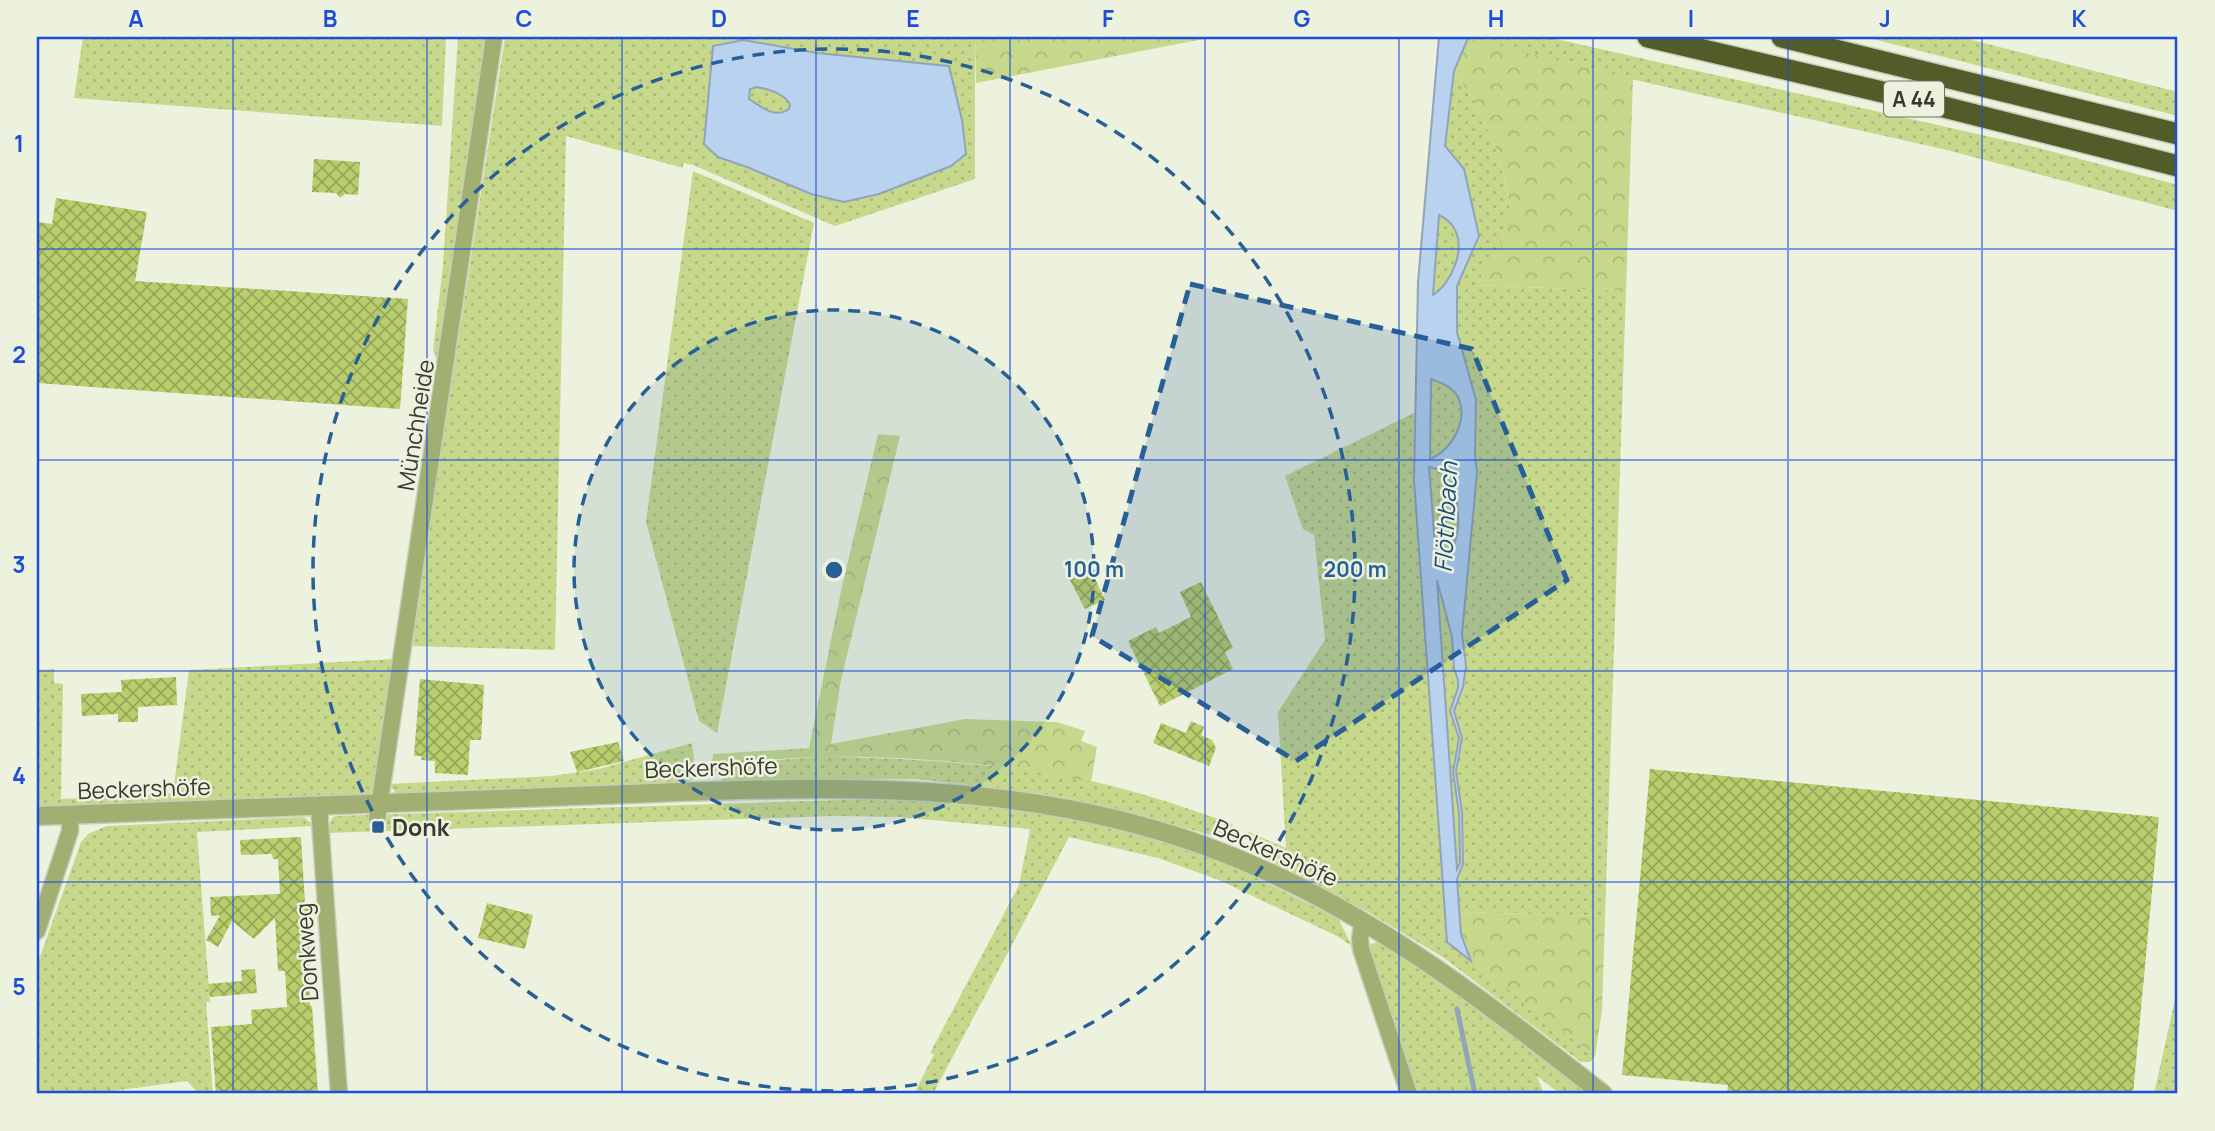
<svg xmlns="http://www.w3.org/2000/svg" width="2215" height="1131" viewBox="0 0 2215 1131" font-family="Manrope,sans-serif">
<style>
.grass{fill:url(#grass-dots);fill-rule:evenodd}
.forest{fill:url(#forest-crowns)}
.water{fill:#b8d2f0;stroke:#92a4b7;stroke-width:2;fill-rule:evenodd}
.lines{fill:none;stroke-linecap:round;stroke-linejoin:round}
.stream{stroke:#92a4b7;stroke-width:5}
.building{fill:url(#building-cross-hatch)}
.minor-casing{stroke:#c9cdbc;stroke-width:19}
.tertiary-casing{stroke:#c9cdbc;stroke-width:21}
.motorway-casing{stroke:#c9cdbc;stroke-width:24}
.minor{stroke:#a1af72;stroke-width:16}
.tertiary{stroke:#a1af72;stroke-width:18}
.motorway{stroke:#515c29;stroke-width:21}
.marked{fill:#285f97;fill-opacity:0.2;stroke:#285f97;stroke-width:5;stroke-dasharray:14 9;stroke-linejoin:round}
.grid{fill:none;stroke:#1d4ed8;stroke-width:2;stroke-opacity:0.55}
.ring{fill:none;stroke:#285f97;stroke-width:3.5;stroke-dasharray:12 9}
.poi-dot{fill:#285f97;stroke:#edf2df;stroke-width:2.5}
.labels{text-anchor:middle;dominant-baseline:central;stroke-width:5;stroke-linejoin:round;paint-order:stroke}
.shield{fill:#edf2df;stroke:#6e7166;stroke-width:2}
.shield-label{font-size:21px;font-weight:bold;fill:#383a32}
.street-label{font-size:23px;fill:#383a32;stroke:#edf2df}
.poi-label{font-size:23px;font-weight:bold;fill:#383a32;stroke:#edf2df;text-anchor:start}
.water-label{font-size:24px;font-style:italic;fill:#1b4a79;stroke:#edf2df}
.centre{fill:#285f97;stroke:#edf2df;stroke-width:3.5}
.ring-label{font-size:21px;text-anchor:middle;font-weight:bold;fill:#285f97;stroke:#edf2df;stroke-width:5;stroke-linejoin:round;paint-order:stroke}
.neatline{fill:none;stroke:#1d4ed8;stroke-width:2.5}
.grid-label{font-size:23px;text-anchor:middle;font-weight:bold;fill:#1d4ed8}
</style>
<defs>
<pattern id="grass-dots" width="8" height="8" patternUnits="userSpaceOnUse" patternTransform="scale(1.75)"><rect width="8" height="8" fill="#c6d88b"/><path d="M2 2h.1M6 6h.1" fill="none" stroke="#abba78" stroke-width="1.8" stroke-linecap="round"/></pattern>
<pattern id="forest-crowns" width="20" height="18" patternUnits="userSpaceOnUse" patternTransform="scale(1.75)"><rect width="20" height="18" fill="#c6d88b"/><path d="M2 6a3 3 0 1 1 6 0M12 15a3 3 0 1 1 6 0" fill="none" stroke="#abba78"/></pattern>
<pattern id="building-cross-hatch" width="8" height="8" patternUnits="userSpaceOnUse" patternTransform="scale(1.75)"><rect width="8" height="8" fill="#b8cd6b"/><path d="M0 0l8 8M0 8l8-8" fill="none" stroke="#97a759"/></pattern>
</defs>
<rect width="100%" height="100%" fill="#edf2df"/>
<!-- grass -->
<g class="grass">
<polygon points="83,37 446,37 442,126 74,98"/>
<polygon points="458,37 490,37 440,365 433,351 443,266"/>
<path d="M 505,37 L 975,37 L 975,179 L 835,226 L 693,165 L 683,163 L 683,168 L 566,136 L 555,650 L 411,646 ZM 713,45 L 817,53 L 932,66 L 949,66 L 747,167 L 718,157 L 704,145 Z"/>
<polygon points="1463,37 1547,37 2035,147 2178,185 2178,211 1947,150 1644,82"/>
<polygon points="1865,37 1960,37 2178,92 2178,116"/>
<polygon points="1454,71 1476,104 1499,155 1510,205 1499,252 1476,285 1626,291 1605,916 1460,912 1457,879 1463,864 1462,812 1456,771 1462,738 1453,711 1463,687 1466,666 1462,634 1477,472 1464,361 1457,332 1457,286 1479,236 1445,146"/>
<path d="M 757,87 C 769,89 783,93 790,104 L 789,109 C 774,119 762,107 749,99 L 750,89 Z"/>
<polygon points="693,171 814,223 717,733 699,721 646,522"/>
<path d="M 1439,214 C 1443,217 1449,221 1452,225 C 1468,247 1452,283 1432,296 Z"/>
<path d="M 1431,378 C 1439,382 1449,386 1455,393 C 1473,415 1452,450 1430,459 Z"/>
<polygon points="1414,413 1414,480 1447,942 1595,1056 1590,1062 1581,1062 1444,958 1368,912 1259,855 1251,844 1247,831 1286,848 1278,712 1325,640 1314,535 1303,529 1285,476"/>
<path d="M 1429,466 L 1441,470 L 1452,478 C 1458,507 1464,527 1449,555 L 1435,558 Z"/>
<polygon points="1436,574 1452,637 1454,668 1458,680 1458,688 1450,711 1459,738 1453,772 1459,813 1460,863 1457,871"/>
<polygon points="394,659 375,784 372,792 366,796 37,809 37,670 54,669 54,683 63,684 61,799 173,793 189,670"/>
<polygon points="692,743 695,767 693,779 679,785 398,796 389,784 552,776 599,769"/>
<path d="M 817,757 C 893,757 971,762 1047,773 C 1111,782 1173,803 1233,824 L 1227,834 L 1216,837 L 1145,816 L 1083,802 L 981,786 L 915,779 L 797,779 L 739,784 L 722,780 L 713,772 L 712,765 Z"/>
<polygon points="907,798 975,804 1077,818 1130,829 1210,855 1338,918 1352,946 1337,936 1219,880 1158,858 1069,837 933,1094 914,1094 934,1054 930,1053 1019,885 1030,829 899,817 833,816 327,833 332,818 335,816"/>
<polygon points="304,817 314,826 197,832 210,1002 206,1002 213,1094 199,1094 187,1081 90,1094 37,1094 37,965 81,842 88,834 107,826"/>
<polygon points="1378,942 1439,979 1592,1094 1560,1094 1537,1076 1544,1094 1416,1094 1369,957 1370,944"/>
<polygon points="2178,986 2178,1094 2154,1094"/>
</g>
<!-- forest -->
<g class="forest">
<polygon points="975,37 1214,37 976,83"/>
<polygon points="1468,38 1633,79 1626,291 1476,285 1499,252 1510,204 1499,155 1476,104 1454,71"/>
<path d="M 878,434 L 900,436 L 841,680 L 831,744 L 965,719 L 1057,722 L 1085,731 L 1081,741 L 1097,747 L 1091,782 C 1005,764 906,755 819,757 C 783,758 747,762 712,765 L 713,754 L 809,748 L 841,591 Z"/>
<polygon points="1460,912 1605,916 1602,1011 1595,1056 1471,961 1461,934"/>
</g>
<!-- water -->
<g class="water">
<path d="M 1439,37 L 1468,38 L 1454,71 L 1445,146 L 1464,169 L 1479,236 L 1457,286 L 1457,332 L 1476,400 L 1475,455 L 1477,472 L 1462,634 L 1466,666 L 1463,687 L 1454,711 L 1462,738 L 1456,771 L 1462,812 L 1463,864 L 1457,879 L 1461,934 L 1471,961 L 1447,942 L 1414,480 L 1418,282 ZM 1439,215 C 1443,217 1449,221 1452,225 C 1468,246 1452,283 1433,295 ZM 1431,379 C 1440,382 1453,387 1458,397 C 1469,420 1452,450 1430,459 ZM 1429,467 L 1441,470 L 1452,478 C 1458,507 1464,527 1449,555 L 1436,558 ZM 1437,580 L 1452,637 L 1454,668 L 1458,680 L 1458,688 L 1450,711 L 1459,738 L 1453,772 L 1459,813 L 1460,863 L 1457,869 Z"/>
<path d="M 743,40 L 817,53 L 949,66 L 962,120 L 966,154 L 951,166 L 879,194 L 844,202 L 811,194 L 747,167 L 718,157 L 704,144 L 713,46 ZM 757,87 C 769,89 783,93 790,104 L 789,109 C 774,119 762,107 749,99 L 750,89 Z"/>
</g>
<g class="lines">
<!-- stream -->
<polyline class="stream" points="1457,1009 1475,1094"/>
</g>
<!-- building -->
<g class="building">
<polygon points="314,159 360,162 358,195 345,194 340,198 336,193 312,192"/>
<polygon points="56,198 147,212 135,281 408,299 400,409 37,383 37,222 52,224"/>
<polygon points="1091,570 1105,600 1085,609 1070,580"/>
<polygon points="1201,582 1233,648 1225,652 1233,669 1160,706 1128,641 1156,627 1159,633 1191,617 1180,592"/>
<polygon points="176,677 177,705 138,707 138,722 118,722 118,714 82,716 81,694 122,692 121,680"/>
<polygon points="420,679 484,685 481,740 470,740 468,775 435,773 435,761 421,760 422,756 414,756"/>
<polygon points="1191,721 1204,727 1201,735 1212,740 1216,748 1209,766 1153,743 1161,723 1186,733"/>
<polygon points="618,742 624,761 577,772 570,752"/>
<polygon points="1650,769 2159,817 2133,1094 1727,1094 1728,1085 1622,1075"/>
<polygon points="301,837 305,904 309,904 312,958 308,958 310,1006 312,1006 318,1094 216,1094 211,1027 252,1024 251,1010 287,1007 285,971 278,971 275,918 254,939 232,921 218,947 206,940 220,915 211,916 210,897 280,894 278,859 273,859 272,854 241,855 240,840"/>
<polygon points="487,903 533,915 525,949 478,938"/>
<polygon points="255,969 257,993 210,997 208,984 242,981 241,970"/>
</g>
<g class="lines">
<defs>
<g id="minor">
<polyline points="319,806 339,1094"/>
<polyline points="377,820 494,37"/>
<polyline points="1363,921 1360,938 1361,949 1409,1094"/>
<polyline points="37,931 70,831 70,815"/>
</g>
<path id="tertiary" d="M 37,816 C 216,810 395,803 574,796 C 787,789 1000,771 1205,846 C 1357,901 1478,996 1603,1094"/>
<g id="motorway">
<polyline points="1648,37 1908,98 2178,166"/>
<polyline points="1782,37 2178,134"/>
</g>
</defs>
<!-- minor casing -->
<use href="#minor" class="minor-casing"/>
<!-- tertiary casing -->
<use href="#tertiary" class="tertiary-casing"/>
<!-- motorway casing -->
<use href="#motorway" class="motorway-casing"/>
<!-- minor -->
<use href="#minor" class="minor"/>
<!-- tertiary -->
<use href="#tertiary" class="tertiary"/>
<!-- motorway -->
<use href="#motorway" class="motorway"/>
</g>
<!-- marked area -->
<path class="marked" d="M 1190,284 L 1472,349 L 1567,580 L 1296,761 L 1092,636 Z"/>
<!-- grid -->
<path class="grid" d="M 233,37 L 233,1094M 427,37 L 427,1094M 622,37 L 622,1094M 816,37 L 816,1094M 1010,37 L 1010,1094M 1205,37 L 1205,1094M 1399,37 L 1399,1094M 1593,37 L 1593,1094M 1788,37 L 1788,1094M 1982,37 L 1982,1094M 37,249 L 2178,249M 37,460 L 2178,460M 37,671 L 2178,671M 37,882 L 2178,882"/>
<!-- distance rings -->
<circle cx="834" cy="570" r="260" fill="#285f97" fill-opacity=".12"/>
<g class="ring">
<circle cx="834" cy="570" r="260"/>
<circle cx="834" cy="570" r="521"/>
</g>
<!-- markers -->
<rect class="poi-dot" x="371" y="820" width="14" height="14" rx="3.5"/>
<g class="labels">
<!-- shield labels -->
<rect class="shield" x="1884" y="81.5" width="60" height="35" rx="5"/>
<g class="shield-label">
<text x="1914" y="99">A 44</text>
</g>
<!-- street labels -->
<g class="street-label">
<text transform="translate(415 425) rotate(-81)">Münchheide</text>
<text transform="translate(711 767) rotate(-2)">Beckershöfe</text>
<text transform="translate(144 788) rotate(-2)">Beckershöfe</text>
<text transform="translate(1276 852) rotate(24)">Beckershöfe</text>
<text transform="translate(306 952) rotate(-94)">Donkweg</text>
</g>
<!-- poi labels -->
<g class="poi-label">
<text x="392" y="827">Donk</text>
</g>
<!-- water labels -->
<g class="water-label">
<text transform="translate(1445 517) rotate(-87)">Flöthbach</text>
</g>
</g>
<circle cx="834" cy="570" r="10" class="centre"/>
<g class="ring-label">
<text x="1094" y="577">100 m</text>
<text x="1355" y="577">200 m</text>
</g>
<!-- border -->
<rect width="2215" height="1131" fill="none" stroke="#edf2df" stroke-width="77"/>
<rect x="38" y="38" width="2138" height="1054" class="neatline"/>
<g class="grid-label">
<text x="136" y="27">A</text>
<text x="330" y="27">B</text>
<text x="524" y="27">C</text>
<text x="719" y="27">D</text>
<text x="913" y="27">E</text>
<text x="1108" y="27">F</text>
<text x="1302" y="27">G</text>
<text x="1496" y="27">H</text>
<text x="1691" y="27">I</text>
<text x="1885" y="27">J</text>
<text x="2079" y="27">K</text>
<text x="19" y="152">1</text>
<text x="19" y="363">2</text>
<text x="19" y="573">3</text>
<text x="19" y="784">4</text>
<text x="19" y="995">5</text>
</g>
</svg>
